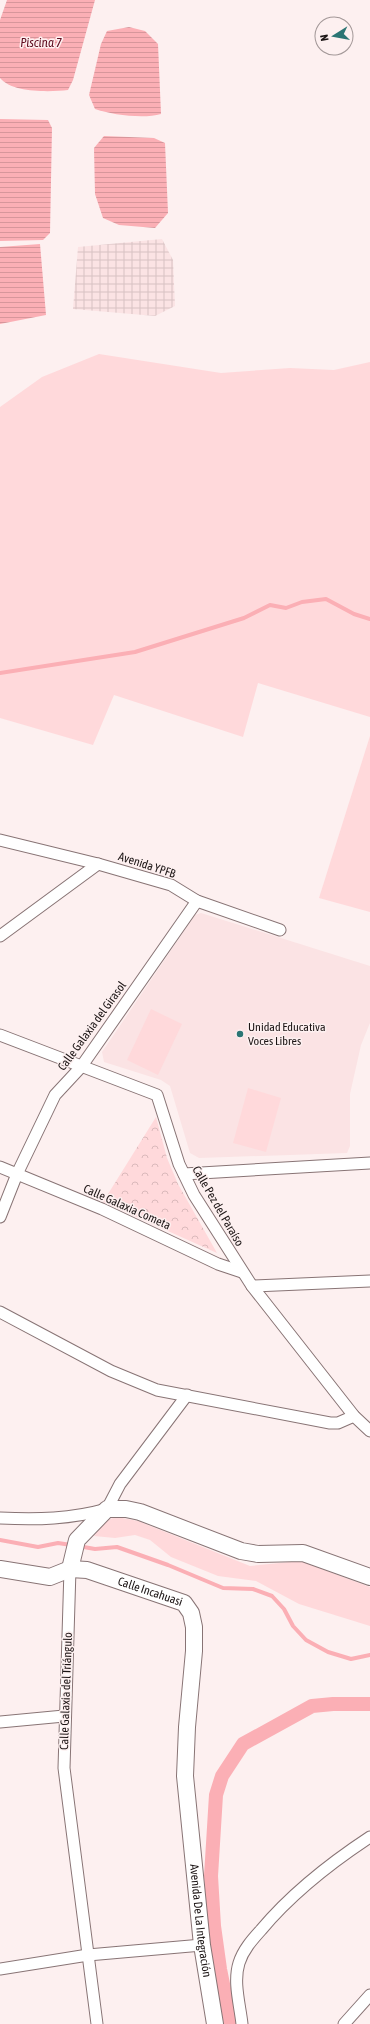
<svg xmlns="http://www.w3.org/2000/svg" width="370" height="2024" viewBox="0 0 370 2024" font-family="'Asap Condensed',sans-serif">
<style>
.built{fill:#fbe3e4}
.industrial{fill:url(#industrial-grid)}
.green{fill:#ffd9db}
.forest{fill:url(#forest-crowns)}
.water{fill:url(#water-rules)}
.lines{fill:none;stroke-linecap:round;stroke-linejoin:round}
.stream{stroke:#fbafb5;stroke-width:4}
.canal{stroke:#fbafb5;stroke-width:14}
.street-casing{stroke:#887475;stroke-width:13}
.secondary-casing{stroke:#887475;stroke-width:18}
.street{stroke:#fff;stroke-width:11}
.secondary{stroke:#fff;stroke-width:16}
.poi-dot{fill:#2b7574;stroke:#fdf0f0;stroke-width:1.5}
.labels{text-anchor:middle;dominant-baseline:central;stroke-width:3;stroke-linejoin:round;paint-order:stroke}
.street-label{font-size:12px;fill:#1c1515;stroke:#fdf0f0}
.poi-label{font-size:12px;fill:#1c1515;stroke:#fdf0f0;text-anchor:start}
.water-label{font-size:13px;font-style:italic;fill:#5f0d20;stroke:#fdf0f0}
</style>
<defs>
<pattern id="industrial-grid" width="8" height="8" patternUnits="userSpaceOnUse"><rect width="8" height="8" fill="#fbe3e4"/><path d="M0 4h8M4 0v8" fill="none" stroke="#d7c2c3"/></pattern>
<pattern id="forest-crowns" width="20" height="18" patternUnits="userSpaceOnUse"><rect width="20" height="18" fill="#ffd9db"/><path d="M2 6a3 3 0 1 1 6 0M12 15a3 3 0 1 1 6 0" fill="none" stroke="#dab9bb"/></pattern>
<pattern id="water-rules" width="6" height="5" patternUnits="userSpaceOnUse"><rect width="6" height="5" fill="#fbafb5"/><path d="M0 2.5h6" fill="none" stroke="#d7969b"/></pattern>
</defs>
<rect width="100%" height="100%" fill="#fdf0f0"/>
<!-- built -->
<polygon class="built" points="201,913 370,966 370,1023 361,1045 350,1094 350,1146 347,1153 199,1158 190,1153 170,1086 161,1080 104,1062 102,1052 195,915"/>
<!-- industrial -->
<polygon class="industrial" points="162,239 173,260 175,306 155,316 73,309 78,247"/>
<!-- green -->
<g class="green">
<polygon points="99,354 221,373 290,368 334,370 370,362 370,717 258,683 243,737 114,695 93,745 0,718 0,407 42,377"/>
<polygon points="370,736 370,912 319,898"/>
<polygon points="151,1009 182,1024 158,1075 127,1060"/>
<polygon points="248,1088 281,1098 266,1152 233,1143"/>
<polygon points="117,1517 138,1521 250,1566 300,1561 370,1587 370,1626 299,1604 256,1581 218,1576 171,1557 150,1540 135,1535 115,1538 94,1536 106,1520"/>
</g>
<!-- forest -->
<polygon class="forest" points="156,1117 167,1158 178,1184 217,1253 103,1202"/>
<!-- water -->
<g class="water">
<path d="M 7,0 L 95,0 L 73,80 L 68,90 C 50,92 12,93 0,78 L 0,20 Z"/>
<path d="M 129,27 L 145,31 L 158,44 L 161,114 C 144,119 112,115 95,109 L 89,95 L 101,44 L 107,31 Z"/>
<polygon points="0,119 48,120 52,128 50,233 43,240 0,241"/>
<polygon points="104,136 154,138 165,143 168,213 155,228 119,225 103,218 95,194 94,148"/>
<polygon points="40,244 46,315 0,324 0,247"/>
</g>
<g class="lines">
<!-- stream -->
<g class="stream">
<polyline points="0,673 135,652 244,618 270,605 286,608 302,602 326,599 354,614 370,619"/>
<polyline points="0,1540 38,1547 58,1543 71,1545"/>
<polyline points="78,1546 95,1549 117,1547 168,1565 223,1588 253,1589 272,1596 284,1609 293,1626 306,1640 328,1652 351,1659 370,1655"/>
</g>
<!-- canal -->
<polyline class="canal" points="231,2024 220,1969 214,1926 211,1876 216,1795 222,1776 243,1744 312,1706 333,1704 370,1704"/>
<defs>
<g id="street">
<polyline points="0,840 98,864 171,885 197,901 280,930"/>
<polyline points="0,936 98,864"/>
<polyline points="0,1035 157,1095 179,1164 194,1195 252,1286 354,1416 370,1431"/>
<polyline points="0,1167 102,1209 218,1264 242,1272"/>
<polyline points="184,1174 370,1163"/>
<polyline points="0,1217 17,1174 55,1095 81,1067 197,901"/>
<polyline points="252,1286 370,1281"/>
<polyline points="0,1312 111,1371 157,1390 330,1423 338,1423 354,1416"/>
<path d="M 0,1518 C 37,1520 71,1519 107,1509 L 120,1484 L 187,1395"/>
<polyline points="70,1569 64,1768 97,2024"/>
<polyline points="0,1722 64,1716"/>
<polyline points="0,1969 88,1955 202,1945"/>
<path d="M 242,2024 C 240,2005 233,1982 239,1963 C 243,1950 252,1940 261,1930 C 292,1893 329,1864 370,1837"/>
<polyline points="344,2024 370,1995"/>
</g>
<g id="secondary">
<path id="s1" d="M 0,1569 L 50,1577 L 70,1569 L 87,1570 L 184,1603 L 191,1613 L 194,1627 L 194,1651 L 187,1727 L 185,1776 L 202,1945 L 215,2024"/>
<polyline points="70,1569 77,1540 107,1509 126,1509 140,1512 241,1551 258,1554 303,1553 370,1577"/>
</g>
</defs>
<!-- street casing -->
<use href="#street" class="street-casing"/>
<!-- secondary casing -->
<use href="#secondary" class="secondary-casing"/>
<!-- street -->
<use href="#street" class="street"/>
<!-- secondary -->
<use href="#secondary" class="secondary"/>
</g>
<!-- markers -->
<circle class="poi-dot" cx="240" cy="1034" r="4"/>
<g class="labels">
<!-- street labels -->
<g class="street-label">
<text transform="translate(147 865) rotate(18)">Avenida YPFB</text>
<text transform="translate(92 1026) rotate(-54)">Calle Galaxia del Girasol</text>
<text transform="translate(218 1206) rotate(60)">Calle Pez del Paraíso</text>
<text transform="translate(127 1207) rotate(24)">Calle Galaxia Cometa</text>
<text stroke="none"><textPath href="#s1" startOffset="156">Calle Incahuasi</textPath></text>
<text transform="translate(66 1691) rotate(-88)">Calle Galaxia del Triángulo</text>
<text stroke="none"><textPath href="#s1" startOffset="513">Avenida De La Integración</textPath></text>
</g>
<!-- poi labels -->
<g class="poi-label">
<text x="248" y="1027">Unidad Educativa<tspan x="248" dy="14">Voces Libres</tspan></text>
</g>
<!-- water labels -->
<g class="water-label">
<text x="41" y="42">Piscina 7</text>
</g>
</g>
<!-- north arrow -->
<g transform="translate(334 36) rotate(259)"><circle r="19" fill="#fdf0f0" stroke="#a39898"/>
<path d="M0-3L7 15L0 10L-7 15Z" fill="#2b7574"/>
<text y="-6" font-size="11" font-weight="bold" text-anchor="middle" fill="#1c1515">N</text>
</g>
</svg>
